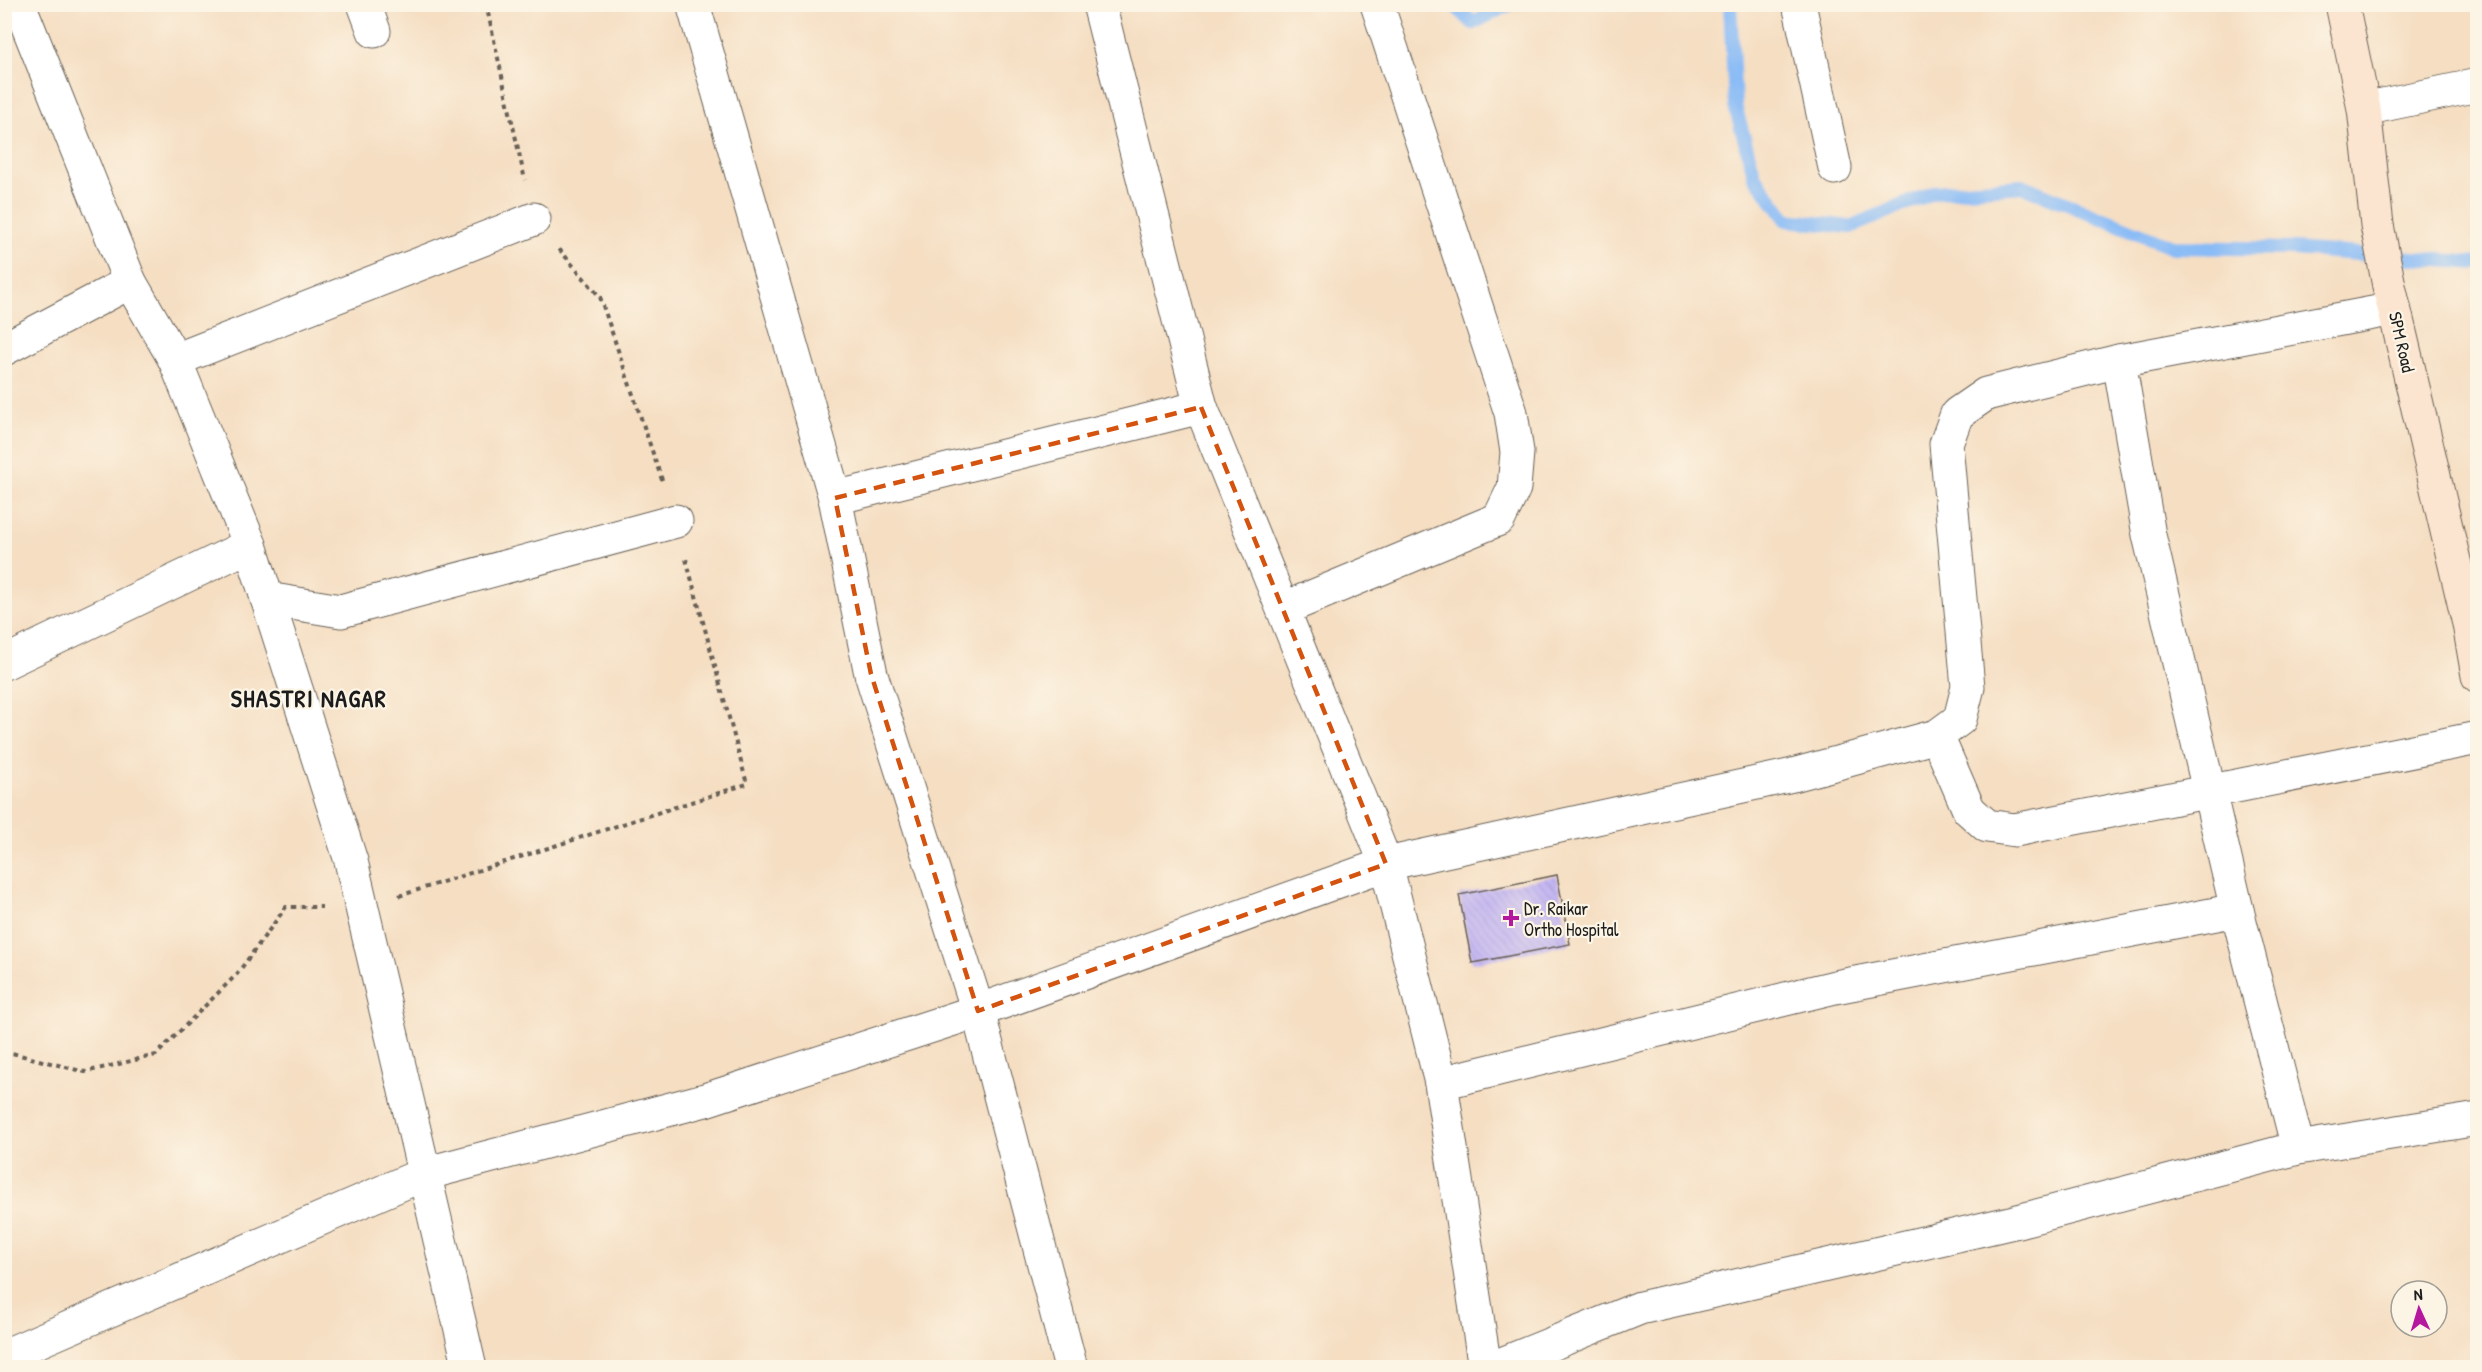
<svg xmlns="http://www.w3.org/2000/svg" width="2482" height="1372" viewBox="0 0 2482 1372" font-family="'Patrick Hand',sans-serif">
<style>
.lines{fill:none;stroke-linecap:round;stroke-linejoin:round}
.stream{stroke:#89bbf6;stroke-width:14}
.building{fill:url(#building-back-hatch)}
.street-casing{stroke:#686056;stroke-width:35}
.secondary-casing{stroke:#686056;stroke-width:35}
.path{stroke:#686056;stroke-width:4;stroke-dasharray:4.5 4.5;stroke-linecap:butt}
.street{stroke:#fff;stroke-width:33}
.secondary{stroke:#fce5d0;stroke-width:33}
.marked{fill:none;stroke:#d4530e;stroke-width:4.5;stroke-dasharray:12 8;stroke-linejoin:round}
.poi-dot{fill:#b5179e;stroke:#fcf5e5;stroke-width:2}
.labels{text-anchor:middle;dominant-baseline:central;stroke-width:4.5;stroke-linejoin:round;paint-order:stroke}
.street-label{font-size:18px;fill:#1c1c1c;stroke:#fcf5e5}
.poi-label{font-size:18px;fill:#1c1c1c;stroke:#fcf5e5;text-anchor:start}
.district-label{font-size:24px;font-weight:bold;letter-spacing:1.5px;fill:#1c1c1c;stroke:#fcf5e5}
</style>
<defs>
<pattern id="building-back-hatch" width="6" height="6" patternUnits="userSpaceOnUse" patternTransform="scale(1.5)"><rect width="6" height="6" fill="#bdaff5"/><path d="M-1 5l2 2M0 0l6 6M5-1l2 2" fill="none" stroke="#a296d1"/></pattern>
</defs>
<rect width="100%" height="100%" fill="#fcf5e5"/>
<filter id="ink" filterUnits="userSpaceOnUse"><feTurbulence type="fractalNoise" baseFrequency=".0167" numOctaves="2"/><feDisplacementMap in="SourceGraphic" scale="12" xChannelSelector="R" yChannelSelector="G"/><feConvolveMatrix kernelMatrix="1 2 1 2 8 2 1 2 1" color-interpolation-filters="sRGB"/></filter>
<filter id="wash" filterUnits="userSpaceOnUse"><feTurbulence type="fractalNoise" baseFrequency=".008" numOctaves="4" result="noise"/><feDisplacementMap in="SourceGraphic" scale="24" xChannelSelector="R" yChannelSelector="G"/><feGaussianBlur stdDeviation="1.35" result="paint"/><feColorMatrix in="noise" values="0 0 0 0 0 0 0 0 0 0 0 0 0 0 0 0 0 1.4 0 .05"/><feComposite in="paint" operator="in"/></filter>
<g filter="url(#wash)">
<rect width="100%" height="100%" fill="#f5dec2"/>
<g class="lines">
<!-- stream -->
<g class="stream">
<polyline points="1453,4 1473,23 1510,4"/>
<polyline points="1730,4 1735,106 1755,177 1787,220 1850,227 1935,192 2023,186 2173,247 2293,249 2478,263"/>
</g>
</g>
<g id="blocks">
<!-- building -->
<polygon class="building" points="1557,875 1570,944 1472,963 1459,895"/>
</g>
</g>
<g filter="url(#ink)">
<use href="#blocks" fill-opacity="0" stroke="#686056" stroke-width="1.5"/>
<g class="lines">
<defs>
<g id="street">
<polyline points="19,4 130,282 175,360 250,545 351,861 470,1368"/>
<polyline points="364,4 374,31"/>
<polyline points="693,4 835,498 871,674 978,1011 1071,1368"/>
<polyline points="1099,4 1201,407 1386,864 1441,1083 1485,1368"/>
<polyline points="1799,4 1835,168"/>
<polyline points="2364,109 2478,85"/>
<polyline points="4,349 130,282"/>
<polyline points="175,360 534,219"/>
<polyline points="2119,361 2149,535 2237,910 2298,1148"/>
<polyline points="835,498 1201,407"/>
<polyline points="267,599 341,611 676,521"/>
<polyline points="1283,609 1499,519 1514,488 1517,452 1511,413 1377,4"/>
<polyline points="4,663 250,545"/>
<polyline points="1937,736 1969,810 1987,826 2015,830 2478,738"/>
<polyline points="1441,1083 1835,987 2237,910"/>
<polyline points="4,1356 424,1174 705,1100 978,1011 1386,864 1793,775 1937,736 1960,719 1968,687 1946,444 1957,414 1986,394 2119,361 2394,309"/>
<polyline points="1492,1368 1640,1308 2014,1222 2298,1148 2478,1119"/>
</g>
<polyline id="secondary" points="2342,4 2364,109 2377,225 2389,286 2469,624 2478,676"/>
</defs>
<!-- street casing -->
<use href="#street" class="street-casing"/>
<!-- secondary casing -->
<use href="#secondary" class="secondary-casing"/>
<!-- path -->
<g class="path">
<polyline points="486,4 525,180"/>
<polyline points="559,249 600,297 663,483"/>
<polyline points="399,896 747,784 686,559"/>
<polyline points="4,1051 85,1072 156,1055 237,974 286,907 322,907"/>
</g>
<!-- street -->
<use href="#street" class="street"/>
<!-- secondary -->
<use href="#secondary" class="secondary"/>
</g>
</g>
<!-- marked area -->
<path class="marked" d="M 1201,407 L 1386,864 L 978,1011 L 871,674 L 835,498 Z"/>
<!-- markers -->
<path class="poi-dot" d="M1508 909h6v6h6v6h-6v6h-6v-6h-6v-6h6z"/>
<g class="labels">
<!-- street labels -->
<g class="street-label">
<text transform="translate(2402 342) rotate(77)">SPM Road</text>
</g>
<!-- poi labels -->
<g class="poi-label">
<text x="1524" y="908">Dr. Raikar<tspan x="1524" dy="21">Ortho Hospital</tspan></text>
</g>
<!-- district labels -->
<g class="district-label">
<text x="309" y="698">SHASTRI NAGAR</text>
</g>
</g>
<!-- margin -->
<rect width="2482" height="1372" fill="none" stroke="#fcf5e5" stroke-width="24"/>
<!-- north arrow -->
<g transform="translate(2419 1309) rotate(356)"><circle r="28" fill="#fcf5e5" stroke="#a29e95" stroke-width="1.5"/>
<path d="M0-4.5L10 22L0 15L-10 22Z" fill="#b5179e"/>
<text y="-9" font-size="16" font-weight="bold" text-anchor="middle" fill="#1c1c1c">N</text>
</g>
</svg>
